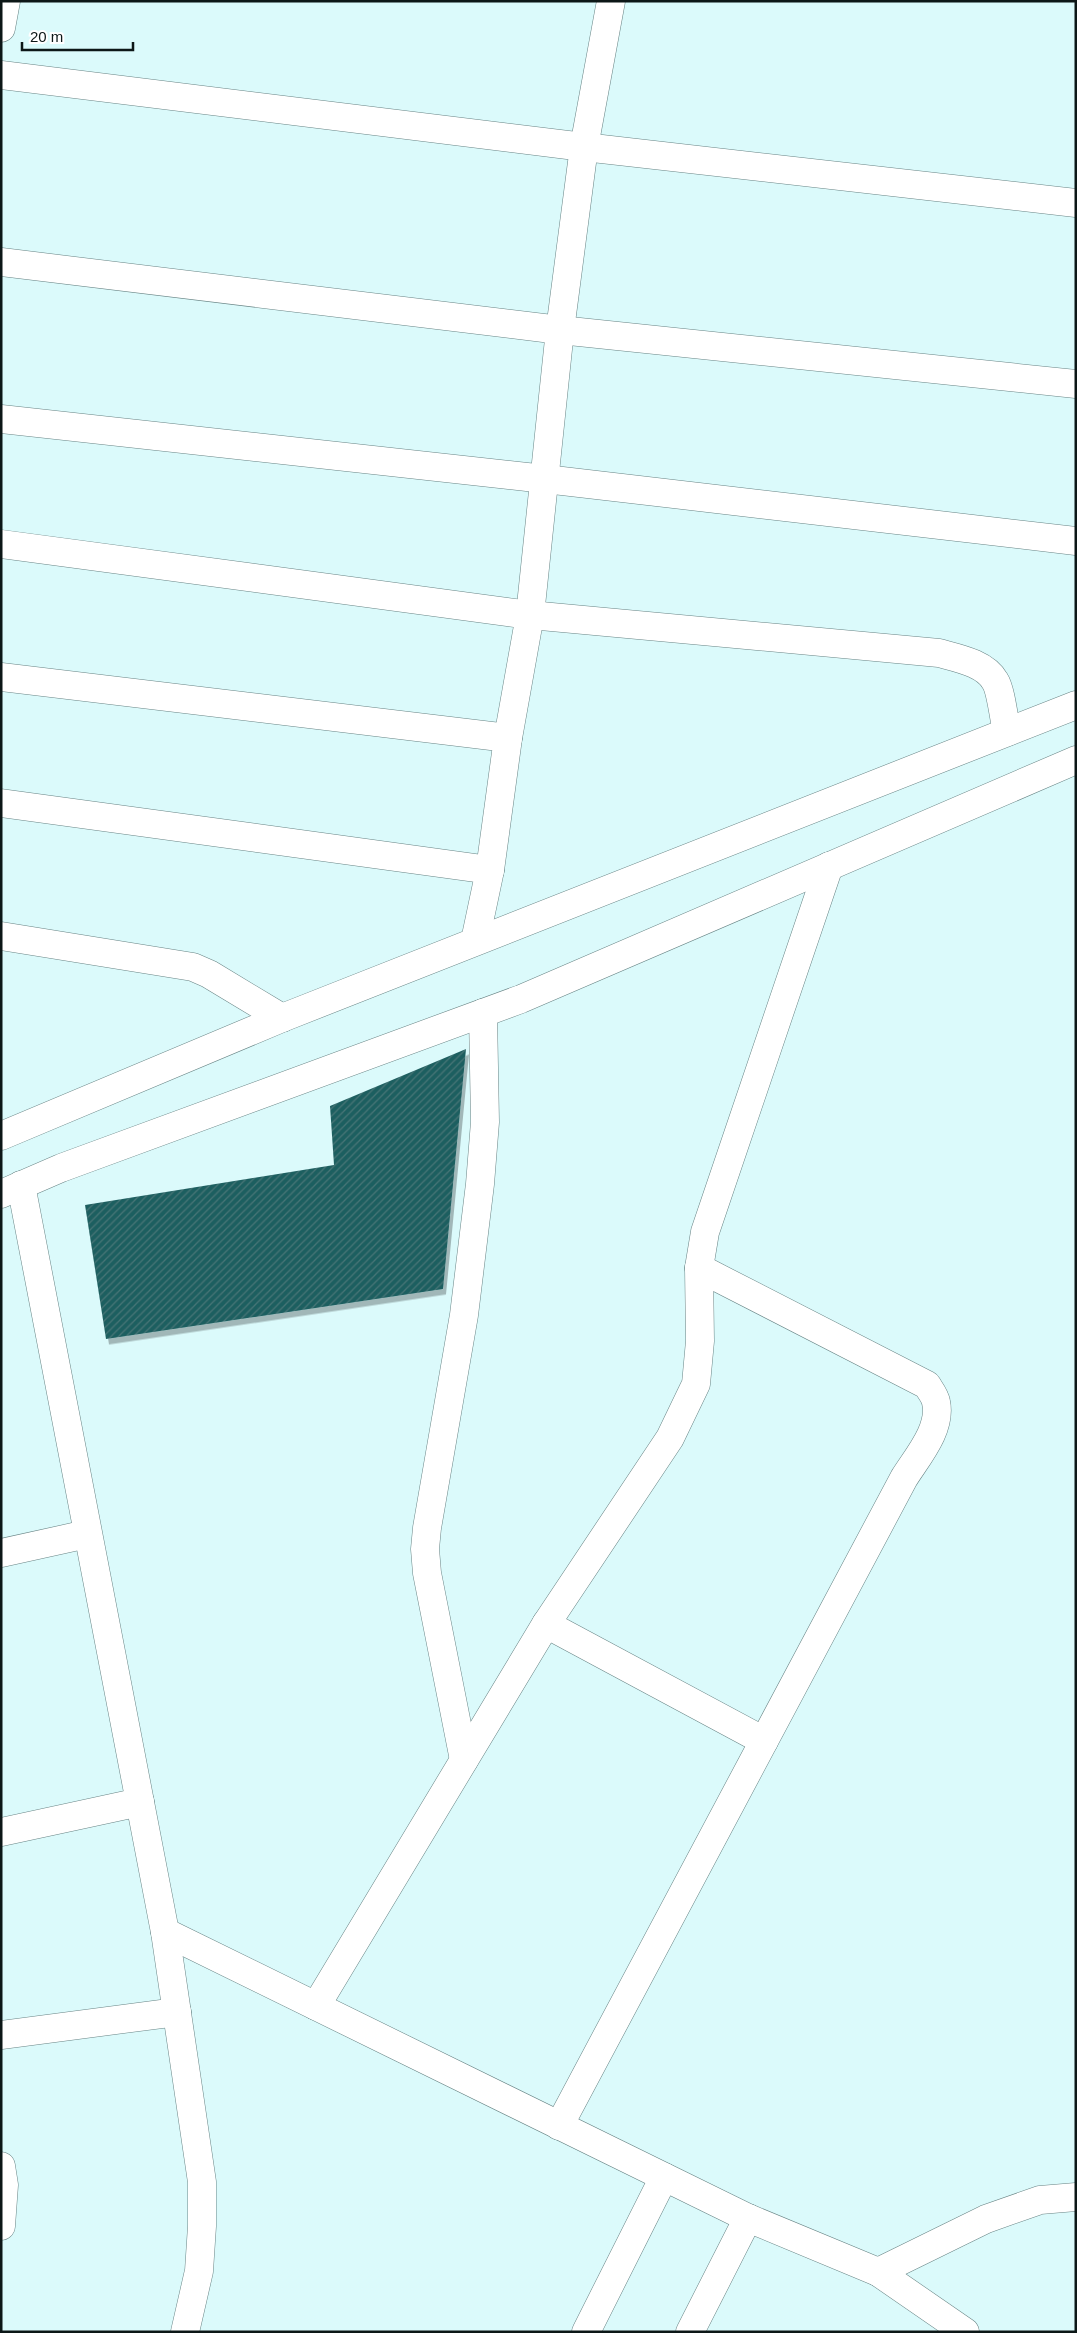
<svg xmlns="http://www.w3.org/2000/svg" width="1077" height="2333" viewBox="0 0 1077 2333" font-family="Arial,sans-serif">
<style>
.building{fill:url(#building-hatch);filter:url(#shadow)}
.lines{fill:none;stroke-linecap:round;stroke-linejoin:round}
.minor-casing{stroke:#688485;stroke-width:29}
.minor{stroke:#fff;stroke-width:28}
</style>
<defs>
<pattern id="building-hatch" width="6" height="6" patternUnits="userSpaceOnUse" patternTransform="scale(1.25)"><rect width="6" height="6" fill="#1f5e60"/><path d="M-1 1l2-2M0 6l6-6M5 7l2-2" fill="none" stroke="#457576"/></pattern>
<filter id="shadow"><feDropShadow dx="3" dy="5.5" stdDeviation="0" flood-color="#0004"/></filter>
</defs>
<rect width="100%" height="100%" fill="#dbfafb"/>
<!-- building -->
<polygon class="building" points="466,1049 443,1289 106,1339 85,1205 334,1165 330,1106"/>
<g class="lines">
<defs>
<g id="minor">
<polyline points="1,28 6,1"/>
<polyline points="1,75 584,147 1076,203"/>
<polyline points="1,262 560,330 1076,384"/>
<polyline points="1,419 545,479 1076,541"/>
<path d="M 1,544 L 530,615 L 939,653 C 957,658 985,663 995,681 C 1001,690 1004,720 1007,732"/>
<polyline points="1,677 508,738"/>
<polyline points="1,803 490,870"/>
<polyline points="1,936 193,967 209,974 282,1018"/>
<polyline points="475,941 490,870 508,738 530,615 560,330 584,147 611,1"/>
<polyline points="1,1136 282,1018 1076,705"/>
<polyline points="21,1185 165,1932 202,2182 202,2226 199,2271 185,2332"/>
<polyline points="1,1194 61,1168 521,999 1076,760"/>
<polyline points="1,1553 87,1534"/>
<polyline points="546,1624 764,1741"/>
<polyline points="464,1760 427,1573 425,1549 427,1528 464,1315 480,1184 485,1122 483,1013"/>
<polyline points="1,1832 140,1802"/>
<polyline points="165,1932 748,2218 878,2272 965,2332"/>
<polyline points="316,2006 546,1624 670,1438 696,1384 700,1341 699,1268 705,1232 829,866"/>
<polyline points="1,2035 177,2012"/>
<path d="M 559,2126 L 904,1478 C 917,1457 942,1429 936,1402 C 935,1396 930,1390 927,1385 L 699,1268"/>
<polyline points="1,2166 4,2185 1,2226"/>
<polyline points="878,2272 986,2219 1040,2200 1076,2197"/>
<polyline points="586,2332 664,2177"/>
<polyline points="690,2332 748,2218"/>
</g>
</defs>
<!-- minor casing -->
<use href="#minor" class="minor-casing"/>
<!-- minor -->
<use href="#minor" class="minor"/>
</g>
<!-- border -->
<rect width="1077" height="2333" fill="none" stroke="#0c1717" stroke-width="5"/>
<!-- scale -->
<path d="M22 42v8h111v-8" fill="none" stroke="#0c1717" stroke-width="2.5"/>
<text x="30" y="42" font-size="15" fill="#0c1717" stroke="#ffffff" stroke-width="4" paint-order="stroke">20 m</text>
</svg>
